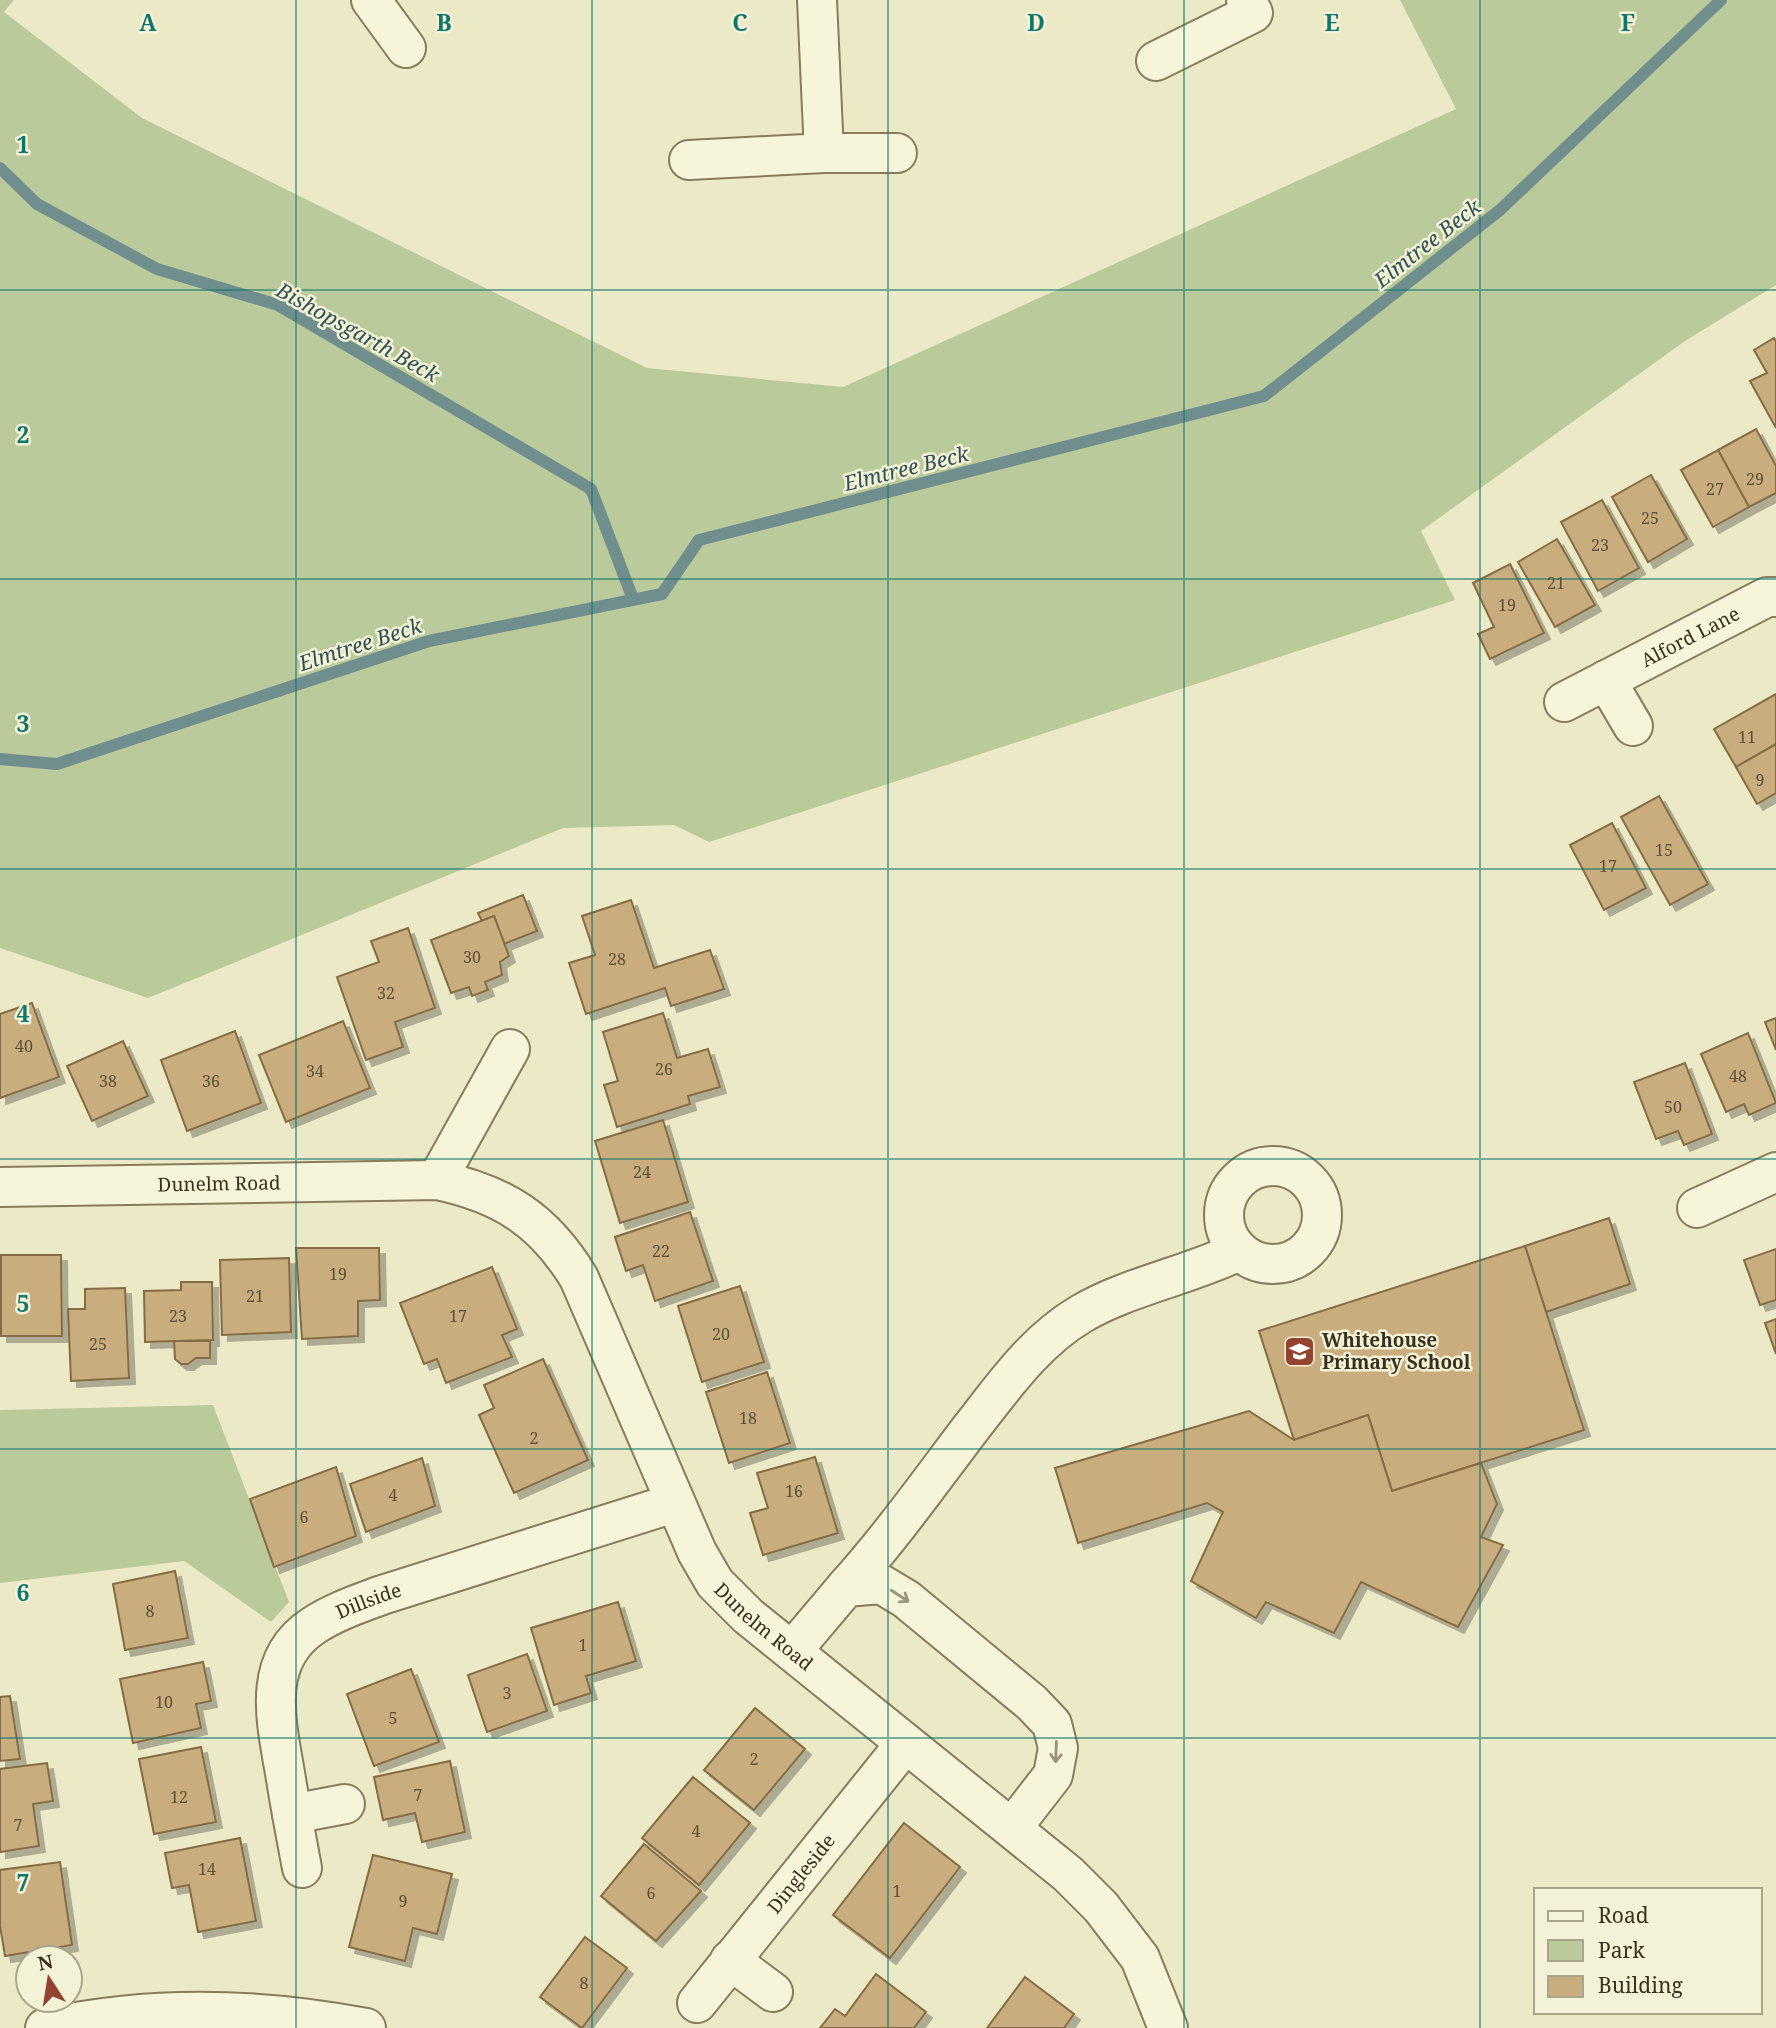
<svg xmlns="http://www.w3.org/2000/svg" width="1776" height="2028" viewBox="0 0 1776 2028" font-family="'Noto Serif',serif">
<style>
.green{fill:#baca9b}
.lines{fill:none;stroke-linecap:round;stroke-linejoin:round}
.stream{stroke:#6f8e8d;stroke-width:12}
.building{fill:#c9ad7e;stroke:#856c44;stroke-width:2;filter:url(#shadow)}
.minor-casing{stroke:#877c5d;stroke-width:42}
.minor{stroke:#f7f5d9;stroke-width:38}
.oneway{stroke:#98937c}
.grid{fill:none;stroke:#0f766e;stroke-width:2;stroke-opacity:0.55}
.labels{text-anchor:middle;dominant-baseline:central;stroke-width:5;stroke-linejoin:round;paint-order:stroke}
.number-label{font-size:16px;fill:#5c5038}
.street-label{font-size:19px;fill:#383120;stroke:#f4f2d6}
.poi-label{font-size:19px;font-weight:bold;fill:#383120;stroke:#f4f2d6;text-anchor:start}
.water-label{font-size:21px;font-style:italic;fill:#305157;stroke:#f4f2d6}
.grid-label{font-size:23px;text-anchor:middle;font-weight:bold;fill:#0f766e;stroke:#f4f2d6;stroke-width:5;stroke-linejoin:round;paint-order:stroke}
</style>
<defs>
<filter id="shadow"><feDropShadow dx="6" dy="6" stdDeviation="0" flood-color="#0004"/></filter>
</defs>
<rect width="100%" height="100%" fill="#ece9c6"/>
<!-- green -->
<g class="green">
<polygon points="0,0 14,0 4,12 142,118 647,368 843,387 1456,109 1400,0 1776,0 1776,285 1685,341 1421,531 1455,600 709,842 674,825 563,828 148,998 0,948"/>
<polygon points="213,1405 289,1602 271,1622 184,1561 0,1583 0,1410"/>
</g>
<g class="lines">
<!-- stream -->
<g class="stream">
<polyline points="0,168 37,204 157,269 278,305 591,489 633,599"/>
<polyline points="0,759 57,764 429,641 662,594 699,540 1264,396 1500,210 1721,0"/>
</g>
</g>
<!-- building -->
<g class="building">
<polygon points="1774,338 1776,342 1776,428 1750,381 1767,373 1754,350"/>
<polygon points="1756,429 1776,466 1776,493 1749,507 1718,450"/>
<polygon points="1718,450 1749,507 1713,527 1681,470"/>
<polygon points="1651,475 1687,539 1648,562 1612,497"/>
<polygon points="1602,500 1639,568 1598,591 1561,522"/>
<polygon points="1557,539 1595,605 1555,627 1518,562"/>
<polygon points="1510,564 1544,633 1490,659 1478,634 1494,627 1473,583"/>
<polygon points="1776,694 1776,744 1736,767 1714,729"/>
<polygon points="1776,744 1776,793 1757,804 1736,767"/>
<polygon points="1659,796 1708,884 1670,905 1621,817"/>
<polygon points="1612,823 1646,888 1604,910 1570,845"/>
<polygon points="523,895 537,931 504,944 494,916 482,921 478,913"/>
<polygon points="631,900 654,968 710,950 724,989 671,1006 665,988 586,1014 569,963 595,955 582,916"/>
<polygon points="494,916 509,956 500,962 502,975 485,982 488,990 472,996 469,987 451,993 431,940"/>
<polygon points="408,928 435,1008 395,1022 403,1047 366,1060 337,977 379,962 371,941"/>
<polygon points="32,1003 59,1077 0,1098 0,1014"/>
<polygon points="663,1013 677,1058 708,1049 720,1087 688,1096 690,1104 617,1127 604,1085 618,1081 603,1032"/>
<polygon points="1776,1018 1776,1050 1765,1022"/>
<polygon points="343,1021 370,1088 286,1122 259,1055"/>
<polygon points="235,1031 261,1103 187,1131 161,1060"/>
<polygon points="1748,1033 1776,1103 1749,1115 1744,1104 1726,1112 1701,1054"/>
<polygon points="123,1041 148,1096 92,1121 67,1066"/>
<polygon points="1685,1063 1712,1134 1684,1145 1678,1131 1656,1139 1634,1082"/>
<polygon points="663,1120 688,1202 620,1223 595,1141"/>
<polygon points="690,1212 713,1281 655,1301 643,1265 626,1271 615,1237"/>
<polygon points="1609,1218 1630,1284 1546,1312 1525,1246"/>
<polygon points="1525,1246 1584,1430 1392,1491 1368,1415 1294,1440 1259,1331"/>
<polygon points="296,1248 379,1248 380,1300 358,1301 358,1336 302,1339"/>
<polygon points="1776,1249 1776,1300 1760,1305 1744,1260"/>
<polygon points="1,1255 61,1255 62,1336 1,1336"/>
<polygon points="289,1258 291,1332 222,1335 220,1260"/>
<polygon points="492,1267 517,1329 502,1335 512,1357 446,1383 437,1359 424,1364 400,1303"/>
<polygon points="181,1282 212,1282 213,1340 145,1342 144,1291 181,1290"/>
<polygon points="740,1286 764,1362 702,1382 678,1306"/>
<polygon points="125,1288 129,1378 71,1381 68,1309 85,1309 85,1289"/>
<polygon points="1776,1319 1776,1354 1765,1323"/>
<polygon points="174,1341 210,1341 210,1358 196,1358 188,1364 181,1364 175,1359"/>
<polygon points="543,1359 588,1460 514,1493 479,1415 494,1408 484,1385"/>
<polygon points="767,1372 790,1443 729,1463 706,1392"/>
<polygon points="1249,1411 1294,1440 1368,1415 1392,1491 1481,1463 1497,1504 1481,1537 1503,1545 1458,1627 1361,1582 1334,1633 1266,1602 1256,1618 1191,1581 1223,1512 1207,1503 1078,1543 1055,1468"/>
<polygon points="815,1457 838,1533 763,1555 750,1513 768,1508 757,1473"/>
<polygon points="422,1458 435,1506 366,1532 350,1484"/>
<polygon points="336,1467 356,1536 274,1567 250,1499"/>
<polygon points="175,1571 188,1638 125,1650 113,1584"/>
<polygon points="618,1602 636,1661 586,1676 591,1693 554,1705 531,1628"/>
<polygon points="527,1654 547,1711 487,1732 468,1675"/>
<polygon points="203,1662 211,1701 196,1704 201,1728 133,1743 120,1679"/>
<polygon points="411,1669 439,1742 374,1766 347,1694"/>
<polygon points="10,1696 20,1759 0,1761 0,1697"/>
<polygon points="755,1708 805,1749 754,1810 704,1770"/>
<polygon points="201,1747 216,1822 154,1834 139,1759"/>
<polygon points="450,1761 465,1832 422,1842 415,1813 383,1820 374,1777"/>
<polygon points="47,1763 53,1801 33,1804 39,1846 0,1852 0,1769"/>
<polygon points="693,1777 750,1823 699,1885 642,1838"/>
<polygon points="904,1823 960,1867 890,1958 833,1915"/>
<polygon points="240,1838 256,1921 198,1932 189,1885 172,1888 165,1853"/>
<polygon points="644,1844 701,1891 656,1941 601,1896"/>
<polygon points="373,1855 452,1874 437,1934 413,1928 405,1961 349,1947"/>
<polygon points="60,1862 72,1945 5,1956 0,1926 0,1870"/>
<polygon points="585,1937 627,1968 582,2028 540,1997"/>
<polygon points="876,1974 926,2012 914,2028 820,2028 835,2009 845,2016"/>
<polygon points="1025,1977 1074,2014 1064,2028 987,2028"/>
</g>
<g class="lines">
<defs>
<g id="minor">
<polyline points="371,0 406,48"/>
<polyline points="1156,61 1253,13 1246,0"/>
<polyline points="824,153 897,153"/>
<polyline points="689,160 824,153 817,0"/>
<polyline points="1606,680 1633,726"/>
<path id="s1" d="M 1564,702 L 1767,597 L 1776,597"/>
<circle cx="1273" cy="1215" r="49"/>
<polyline points="437,1180 510,1049"/>
<path id="s2" d="M 0,1187 L 437,1180 C 503,1194 544,1220 579,1278 L 697,1552 L 715,1583 L 748,1616 L 1068,1874 L 1101,1907 L 1140,1958 L 1168,2028"/>
<polyline points="1697,1208 1776,1172"/>
<path d="M 846,1587 C 891,1537 930,1482 971,1428 C 1003,1387 1035,1341 1081,1314 C 1126,1287 1190,1275 1239,1251"/>
<polyline points="792,1651 846,1587 881,1584 906,1599 1032,1703 1052,1724 1058,1748 1053,1775 1012,1828"/>
<polyline points="292,1814 345,1804"/>
<path id="s3" d="M 302,1868 C 296,1836 290,1805 285,1773 C 276,1721 261,1660 313,1626 C 334,1612 358,1604 382,1595 L 674,1503"/>
<polyline points="730,1960 773,1992"/>
<path id="s4" d="M 697,2003 L 905,1744"/>
<path d="M 45,2028 C 150,2005 261,2008 366,2028"/>
</g>
</defs>
<!-- minor casing -->
<use href="#minor" class="minor-casing"/>
<!-- minor -->
<use href="#minor" class="minor"/>
</g>
<!-- one-way arrows -->
<defs><path id="oneway-shaft" d="M-6 0H5M1.5-3L5.5 0L1.5 3" fill="none" stroke-width="1.6" stroke-linecap="round" stroke-linejoin="round" transform="scale(1.75)"/></defs>
<g class="oneway">
<use href="#oneway-shaft" transform="translate(900 1596) rotate(33)"/>
<use href="#oneway-shaft" transform="translate(1056 1752) rotate(92)"/>
</g>
<!-- grid -->
<path class="grid" d="M 296,0 L 296,2028M 592,0 L 592,2028M 888,0 L 888,2028M 1184,0 L 1184,2028M 1480,0 L 1480,2028M 0,290 L 1776,290M 0,579 L 1776,579M 0,869 L 1776,869M 0,1159 L 1776,1159M 0,1449 L 1776,1449M 0,1738 L 1776,1738"/>
<!-- icons -->
<defs>
<symbol id="school-square" viewBox="-11 -11 22 22"><rect x="-9" y="-9" width="18" height="18" rx="4" fill="#934430" stroke="#f4f2d6"/><path d="M0-5L7-2L0 1L-7-2ZM-4 1L0 2.5L4 1V4Q0 6-4 4Z" fill="#fff"/></symbol>
</defs>
<g fill-rule="evenodd">
<use href="#school-square" x="1282" y="1334" width="35" height="35"/>
</g>
<g class="labels">
<!-- number labels -->
<g class="number-label">
<text x="1755" y="479">29</text>
<text x="1715" y="489">27</text>
<text x="1650" y="518">25</text>
<text x="1600" y="545">23</text>
<text x="1556" y="583">21</text>
<text x="1507" y="605">19</text>
<text x="1747" y="737">11</text>
<text x="1760" y="780">9</text>
<text x="1664" y="850">15</text>
<text x="1608" y="866">17</text>
<text x="472" y="957">30</text>
<text x="617" y="959">28</text>
<text x="386" y="993">32</text>
<text x="24" y="1046">40</text>
<text x="664" y="1069">26</text>
<text x="315" y="1071">34</text>
<text x="1738" y="1076">48</text>
<text x="108" y="1081">38</text>
<text x="211" y="1081">36</text>
<text x="1673" y="1107">50</text>
<text x="642" y="1172">24</text>
<text x="661" y="1251">22</text>
<text x="338" y="1274">19</text>
<text x="255" y="1296">21</text>
<text x="178" y="1316">23</text>
<text x="458" y="1316">17</text>
<text x="721" y="1334">20</text>
<text x="98" y="1344">25</text>
<text x="748" y="1418">18</text>
<text x="534" y="1438">2</text>
<text x="794" y="1491">16</text>
<text x="393" y="1495">4</text>
<text x="304" y="1517">6</text>
<text x="150" y="1611">8</text>
<text x="583" y="1645">1</text>
<text x="507" y="1693">3</text>
<text x="164" y="1702">10</text>
<text x="393" y="1718">5</text>
<text x="754" y="1759">2</text>
<text x="418" y="1795">7</text>
<text x="179" y="1797">12</text>
<text x="18" y="1825">7</text>
<text x="696" y="1831">4</text>
<text x="207" y="1869">14</text>
<text x="897" y="1891">1</text>
<text x="651" y="1893">6</text>
<text x="403" y="1901">9</text>
<text x="584" y="1983">8</text>
</g>
<!-- street labels -->
<g class="street-label">
<text stroke="none"><textPath href="#s1" startOffset="142">Alford Lane</textPath></text>
<text stroke="none"><textPath href="#s2" startOffset="219">Dunelm Road</textPath></text>
<text stroke="none"><textPath href="#s3" startOffset="318">Dillside</textPath></text>
<text stroke="none"><textPath href="#s2" startOffset="1015">Dunelm Road</textPath></text>
<text stroke="none"><textPath href="#s4" startOffset="166">Dingleside</textPath></text>
</g>
<!-- poi labels -->
<g class="poi-label">
<text x="1322" y="1340">Whitehouse<tspan x="1322" dy="22">Primary School</tspan></text>
</g>
<!-- water labels -->
<g class="water-label">
<text transform="translate(1427 243) rotate(-38)">Elmtree Beck</text>
<text transform="translate(358 332) rotate(29)">Bishopsgarth Beck</text>
<text transform="translate(906 468) rotate(-14)">Elmtree Beck</text>
<text transform="translate(360 644) rotate(-18)">Elmtree Beck</text>
</g>
</g>
<g class="grid-label">
<text x="148" y="31">A</text>
<text x="444" y="31">B</text>
<text x="740" y="31">C</text>
<text x="1036" y="31">D</text>
<text x="1332" y="31">E</text>
<text x="1628" y="31">F</text>
<text x="23" y="153">1</text>
<text x="23" y="443">2</text>
<text x="23" y="732">3</text>
<text x="23" y="1022">4</text>
<text x="23" y="1312">5</text>
<text x="23" y="1601">6</text>
<text x="23" y="1891">7</text>
</g>
<!-- legend -->
<rect x="1534" y="1888" width="228" height="126" fill="#f4f2d6" stroke="#a9a58d" stroke-width="2"/>
<rect x="1548" y="1911" width="35" height="10" fill="#f7f5d9" stroke="#a9a58d" stroke-width="2"/>
<text x="1598" y="1923" font-size="21" fill="#383120">Road</text>
<rect x="1548" y="1940" width="35" height="21" fill="#baca9b" stroke="#a9a58d" stroke-width="2"/>
<text x="1598" y="1958" font-size="21" fill="#383120">Park</text>
<rect x="1548" y="1976" width="35" height="21" fill="#c9ad7e" stroke="#a9a58d" stroke-width="2"/>
<text x="1598" y="1993" font-size="21" fill="#383120">Building</text>
<!-- north arrow -->
<g transform="translate(49 1979) rotate(348)"><circle r="33" fill="#f4f2d6" stroke="#a9a58d" stroke-width="2"/>
<path d="M0-5L12 26L0 18L-12 26Z" fill="#934430"/>
<text y="-10" font-size="19" font-weight="bold" text-anchor="middle" fill="#383120">N</text>
</g>
</svg>
